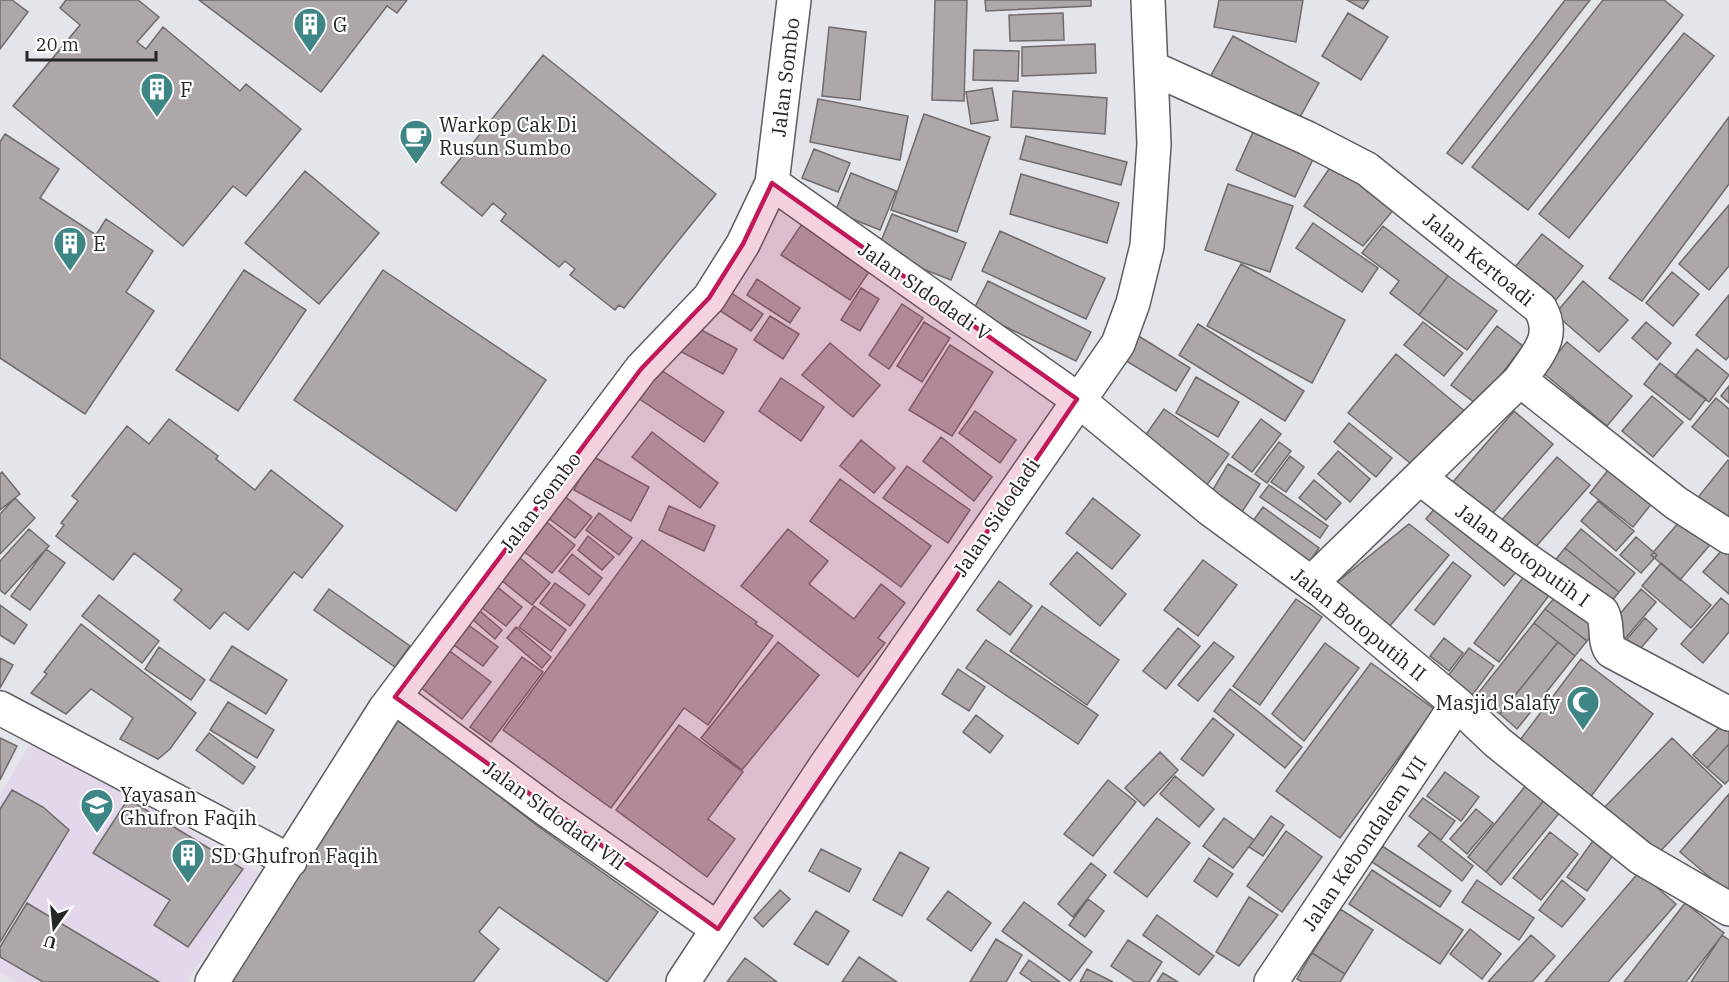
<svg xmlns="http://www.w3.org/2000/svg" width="1729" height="982" viewBox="0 0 1729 982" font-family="'IBM Plex Serif',serif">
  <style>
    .education { fill: #e2d7eb }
    .building { fill: #ada7aa; stroke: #6f6a6c; stroke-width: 1.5 }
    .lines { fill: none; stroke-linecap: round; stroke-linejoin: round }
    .minor-casing { stroke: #5c5d62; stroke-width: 36 }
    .minor { stroke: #fff; stroke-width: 33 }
    .marked { fill: #c2185b; fill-opacity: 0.2; stroke: #c2185b; stroke-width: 4.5; stroke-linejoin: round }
    .labels { text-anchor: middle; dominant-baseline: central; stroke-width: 4.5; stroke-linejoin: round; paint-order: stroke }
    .poi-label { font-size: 20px; fill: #252628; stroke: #fff; text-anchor: start }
    .street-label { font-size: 20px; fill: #252628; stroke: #fff }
  </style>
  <rect width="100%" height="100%" fill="#e4e5eb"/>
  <path class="education" d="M34,737L260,873L187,982H16L0,972V795Z"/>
  <path class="building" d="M0,0H12L28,12L0,49Z
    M66,0H138L159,17L137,42L146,49L163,27L240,91L246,84L301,129L246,196L233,186L183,246L13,106L80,25L60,8Z
    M199,0H407L397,13L387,6L321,92Z
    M935,0H967L964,101L932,100Z
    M985,0H1091V6L986,11Z
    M1219,0H1303L1296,42L1214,27Z
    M1347,0H1369L1363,9Z
    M1565,0H1590L1462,164L1447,153Z
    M1603,0H1664L1683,15L1528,210L1472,167Z
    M1063,13L1064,40L1010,41L1009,15Z
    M1348,13L1388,37L1361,80L1322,56Z
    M829,27L866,32L860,100L822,96Z
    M1684,33L1714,56L1569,238L1539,214Z
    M1233,36L1319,83L1296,124L1210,77Z
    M1095,44L1096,73L1022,76V47Z
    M974,50L1019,51L1018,81L973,80Z
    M543,55L716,194L624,308L619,305L615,310L570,275L575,269L565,261L559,267L501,221L506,214L493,203L482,216L441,183Z
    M992,88L998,120L971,124L966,92Z
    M1013,91L1107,98L1105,134L1011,127Z
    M818,99L908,116L900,160L810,142Z
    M924,114L990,137L957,232L891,210Z
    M1729,117V184L1642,301L1609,278Z
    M1254,130L1314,157L1295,197L1236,170Z
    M5,134L59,169L40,198L96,235L106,219L153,251L126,292L154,311L85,414L0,358V142Z
    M1026,136L1127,162L1121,185L1020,159Z
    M814,149L850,163L838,192L802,178Z
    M1333,163L1396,207L1363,246L1304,206Z
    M305,171L379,233L319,304L245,243Z
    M851,173L896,191L880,230L835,212Z
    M1021,174L1119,203L1107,243L1010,214Z
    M1228,184L1293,206L1270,272L1205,250Z
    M1729,205V266L1709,290L1679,264Z
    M892,214L966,243L951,280L877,251Z
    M804,221L873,266L850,300L781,255Z
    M1313,223L1378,268L1362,292L1296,248Z
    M1383,226L1448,276L1419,315L1390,293L1399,281L1362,253Z
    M1000,231L1105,278L1086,319L982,271Z
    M1542,234L1583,266L1552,305L1511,272Z
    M1241,264L1345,320L1312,383L1207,326Z
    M244,270L306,310L238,411L176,370Z
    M383,270L546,380L456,511L294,400Z
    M1672,272L1699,294L1673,326L1646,303Z
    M1448,276L1497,311L1467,350L1419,315Z
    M757,279L800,308L790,323L747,295Z
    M988,281L1091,332L1076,361L973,311Z
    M1583,281L1628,320L1599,352L1555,314Z
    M861,288L879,299L860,331L841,320Z
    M730,292L763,314L751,331L719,310Z
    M1729,295V356L1726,360L1696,335Z
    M902,304L923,318L889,369L869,355Z
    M770,316L799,334L783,359L754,340Z
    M924,322L950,338L922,382L897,366Z
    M1423,322L1463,353L1444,376L1404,345Z
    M1646,322L1671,343L1657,360L1632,338Z
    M690,324L737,349L723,374L676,349Z
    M1198,324L1304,391L1285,421L1179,355Z
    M1497,326L1523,346L1478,405L1451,385Z
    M1137,335L1190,368L1176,391L1123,359Z
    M1567,342L1632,396L1607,426L1542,372Z
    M830,343L880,385L853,417L802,375Z
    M950,345L993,372L952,436L909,410Z
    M1697,349L1729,375L1709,402L1675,376Z
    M1396,354L1467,413L1420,471L1348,413Z
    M1660,363L1706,399L1690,420L1644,384Z
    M655,366L724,412L704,442L635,396Z
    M1196,377L1239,402L1218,437L1176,413Z
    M781,378L824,407L801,441L759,411Z
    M1729,386V403L1721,396Z
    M1652,396L1683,422L1653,457L1622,431Z
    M1716,398L1729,409V457L1692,427Z
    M1164,409L1229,454L1204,489L1140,443Z
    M975,411L1016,440L1000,463L959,433Z
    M1514,411L1553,444L1484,523L1446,490Z
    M169,419L218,456L216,459L255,490L271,470L343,526L302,578L294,572L248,630L224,612L210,629L174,600L182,590L134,553L113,580L56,536L64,525L61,523L78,501L72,496L127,426L149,444Z
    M1261,419L1281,434L1252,472L1232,457Z
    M1349,423L1392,458L1376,477L1334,442Z
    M652,432L718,483L700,508L632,457Z
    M941,437L992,477L974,501L923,461Z
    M861,440L895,468L874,493L840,466Z
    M1279,442L1291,451L1267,483L1255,474Z
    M1338,451L1370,479L1350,502L1318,474Z
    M592,456L649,487L631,521L574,490Z
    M1290,456L1304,467L1286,492L1271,482Z
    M1557,457L1590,485L1526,558L1493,530Z
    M1728,460L1729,461V533L1691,506Z
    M1228,464L1260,484L1242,512L1211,493Z
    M1613,464L1656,498L1633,527L1590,493Z
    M907,466L970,510L948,543L883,498Z
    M2,472L20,494L0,510V474Z
    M840,479L931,546L901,587L810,521Z
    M1314,480L1341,503L1326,520L1299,498Z
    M1269,485L1328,526L1320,538L1260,497Z
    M555,489L592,517L575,538L539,511Z
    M1444,497L1523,564L1504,586L1426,519Z
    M15,498L35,518L0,554V514Z
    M1093,498L1140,535L1112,569L1066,533Z
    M1598,501L1634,531L1616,551L1581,521Z
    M669,506L715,526L704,551L659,530Z
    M1263,507L1319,548L1305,568L1248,528Z
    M599,513L632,538L619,555L586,530Z
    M538,515L575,545L552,573L514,544Z
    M1685,515L1714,540L1680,580L1651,555Z
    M1409,524L1449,555L1384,633L1331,587Z
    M29,529L49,546L5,594L0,590V561Z
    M788,529L828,561L809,584L854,619L881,584L905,603L878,638L885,643L858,677L741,586Z
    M1581,529L1635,573L1619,592L1565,548Z
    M588,536L614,557L602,570L578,550Z
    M1636,537L1657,555L1641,573L1620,555Z
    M642,540L757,622L755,624L773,636L708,725L684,708L611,808L503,730Z
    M1729,542V594L1703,572Z
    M1565,548L1619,592L1607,607L1553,563Z
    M46,549L65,563L30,610L11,596Z
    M1077,552L1126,594L1100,626L1050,584Z
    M514,553L550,583L532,605L496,576Z
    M572,554L602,578L589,595L559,571Z
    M1203,560L1237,585L1198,636L1164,610Z
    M1453,562L1471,576L1434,625L1415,610Z
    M1661,563L1711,605L1691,628L1642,586Z
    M1531,567L1556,586L1499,662L1474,643Z
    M490,581L522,607L506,626L473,601Z
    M999,581L1032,606L1010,635L977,610Z
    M555,583L585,605L570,626L540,603Z
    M329,589L410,646L395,667L314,610Z
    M1562,589L1603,622L1587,641L1545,609Z
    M1641,589L1656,602L1623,641L1608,628Z
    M99,595L159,641L142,663L82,616Z
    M1721,598L1729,605V632L1703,663L1681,644Z
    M1296,599L1322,617L1260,705L1233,686Z
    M472,604L502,630L495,639L464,612Z
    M0,605L27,625L14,644L0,635Z
    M534,606L566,630L551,651L519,627Z
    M1042,606L1119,660L1087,705L1010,651Z
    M1545,609L1587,641L1575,656L1534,623Z
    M459,618L498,647L483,666L444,638Z
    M1645,618L1657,629L1635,655L1622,645Z
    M1534,623L1558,642L1500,714L1476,696Z
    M81,624L196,713L170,749L158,759L120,739L133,718L91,689L66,714L31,693L47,674L44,672Z
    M516,627L551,657L542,668L507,638Z
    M1178,628L1200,646L1166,689L1143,671Z
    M1444,638L1463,653L1449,671L1430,656Z
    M986,640L1098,715L1078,744L966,668Z
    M778,642L819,675L742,770L701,738Z
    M1214,642L1234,657L1198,701L1178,685Z
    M1558,642L1575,656L1517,729L1500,714Z
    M439,643L491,682L462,719L411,680Z
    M1325,643L1359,668L1304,741L1272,714Z
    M232,646L287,680L266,714L210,680Z
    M159,647L205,680L191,700L145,669Z
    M1469,648L1494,666L1467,702L1442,684Z
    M522,657L543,672L491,742L470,727Z
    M0,658L13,665L0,688Z
    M1581,659L1653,714L1586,803L1514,748Z
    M1371,663L1434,709L1340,838L1276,791Z
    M958,669L985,687L969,711L942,694Z
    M1230,689L1302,747L1285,768L1214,711Z
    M228,702L274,730L257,758L210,730Z
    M976,715L1003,736L990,753L963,732Z
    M1729,717V744L1707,768L1693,755Z
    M399,718L539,827L658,912L607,982L499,907L479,932L499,949L473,982H234L230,978Z
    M1213,718L1234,735L1203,776L1181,759Z
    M679,725L743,772L708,819L735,839L707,877L616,810Z
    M209,733L255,767L243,784L196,750Z
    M0,738L17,746L0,780Z
    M1672,738L1722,786L1653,859L1602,810Z
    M1729,744V780L1725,784L1707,768Z
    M1160,752L1178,770L1144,806L1125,788Z
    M1445,772L1479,797L1461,821L1427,796Z
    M1175,776L1214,809L1199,827L1160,794Z
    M1108,780L1136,802L1093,856L1064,834Z
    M1527,784L1545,799L1486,872L1468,857Z
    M12,790L43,807L69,830L0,942V809Z
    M1729,794V890L1727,892L1680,852Z
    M1423,798L1455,821L1441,840L1409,816Z
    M128,799L243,869L188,947L154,925L170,900L93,853Z
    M1545,799L1561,811L1501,885L1486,872Z
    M1476,809L1493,823L1467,854L1450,839Z
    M1271,816L1284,825L1263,856L1249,847Z
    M1157,818L1190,843L1147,897L1114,872Z
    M1224,818L1254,840L1233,868L1203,846Z
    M1286,831L1322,857L1282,912L1247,886Z
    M1430,832L1473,866L1462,881L1418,846Z
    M1550,832L1578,854L1541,900L1513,878Z
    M1597,835L1617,850L1587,891L1567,877Z
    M1382,846L1451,891L1440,907L1372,862Z
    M821,849L861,869L849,892L809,871Z
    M900,852L929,868L902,916L873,900Z
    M1209,858L1233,874L1217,897L1194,881Z
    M1091,863L1106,875L1073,917L1058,904Z
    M1372,870L1463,930L1440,964L1349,904Z
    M1639,872L1676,904L1608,982H1545Z
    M1477,880L1534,918L1519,940L1462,902Z
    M1562,880L1585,899L1562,927L1539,910Z
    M780,890L790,899L763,927L754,918Z
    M948,891L991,923L971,951L927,919Z
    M1249,897L1278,915L1239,966L1216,952Z
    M1088,899L1104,911L1085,937L1069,925Z
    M1024,902L1092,952L1070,981L1002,931Z
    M27,903L159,982H43L0,957V947Z
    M1685,903L1724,933L1686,982H1624Z
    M1340,909L1373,930L1345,974L1312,953Z
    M816,911L849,931L828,965L794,944Z
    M1157,915L1214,956L1199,975L1143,935Z
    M1470,929L1501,954L1482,979L1450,954Z
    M1531,935L1555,956L1532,982H1488Z
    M1722,935L1729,940V982H1691Z
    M996,939L1022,955L1006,982H970Z
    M1128,940L1162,962L1149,982H1135L1111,966Z
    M1312,953L1345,974L1340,982H1302L1297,979Z
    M859,957L897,982H842Z
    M745,958L777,982H727Z
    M1029,960L1060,982H1033L1020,973Z
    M1087,969L1113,982H1080Z
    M1163,973L1178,982H1157Z"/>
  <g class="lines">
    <defs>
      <path id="minor" d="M1152,68L1307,138L1367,169L1540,308C1557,338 1536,355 1520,380L1311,583
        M772,183L1077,399L1210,509L1323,592L1457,704L1497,742L1641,858L1729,909
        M1520,380L1676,503L1729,537
        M1420,478L1524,558L1602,612C1609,624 1603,640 1611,651L1729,714
        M395,697L547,810L718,929
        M0,708L290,861
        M212,982L385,709L641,369L709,298L743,244L772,183L794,0
        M683,982L824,768L1118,344L1133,303L1147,246L1154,144L1148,0
        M1271,982L1457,704"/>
    </defs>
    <use href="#minor" class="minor-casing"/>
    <use href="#minor" class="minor"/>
  </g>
  <path class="marked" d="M772,183L1077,399L718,929L395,697L641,369L709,298L743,244Z"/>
  <defs>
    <symbol id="building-pin" viewBox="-11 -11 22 30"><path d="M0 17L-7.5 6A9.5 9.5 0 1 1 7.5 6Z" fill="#3e8685" stroke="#fff"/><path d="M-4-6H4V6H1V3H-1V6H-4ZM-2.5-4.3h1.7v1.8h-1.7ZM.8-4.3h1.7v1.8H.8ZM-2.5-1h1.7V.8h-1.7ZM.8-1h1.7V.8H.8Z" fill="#fff"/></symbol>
    <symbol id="cafe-pin" viewBox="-11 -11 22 30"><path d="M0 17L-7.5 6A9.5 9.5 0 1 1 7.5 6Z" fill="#3e8685" stroke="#fff"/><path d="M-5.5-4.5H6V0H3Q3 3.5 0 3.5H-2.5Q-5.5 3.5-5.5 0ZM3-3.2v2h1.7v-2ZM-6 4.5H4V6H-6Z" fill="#fff"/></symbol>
    <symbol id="mosque-pin" viewBox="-11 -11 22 30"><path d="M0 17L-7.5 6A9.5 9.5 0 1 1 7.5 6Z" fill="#3e8685" stroke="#fff"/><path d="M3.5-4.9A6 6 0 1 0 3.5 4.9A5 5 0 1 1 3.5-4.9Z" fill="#fff"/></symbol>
    <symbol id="school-pin" viewBox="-11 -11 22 30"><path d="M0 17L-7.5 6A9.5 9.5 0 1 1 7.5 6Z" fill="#3e8685" stroke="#fff"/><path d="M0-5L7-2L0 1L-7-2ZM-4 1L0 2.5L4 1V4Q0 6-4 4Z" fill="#fff"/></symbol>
  </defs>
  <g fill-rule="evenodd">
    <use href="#building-pin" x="291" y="5" width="38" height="52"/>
    <use href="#building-pin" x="138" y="70" width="38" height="52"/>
    <use href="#cafe-pin" x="397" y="117" width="38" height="52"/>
    <use href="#building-pin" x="51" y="224" width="38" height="52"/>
    <use href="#mosque-pin" x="1564" y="683" width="38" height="52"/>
    <use href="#school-pin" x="78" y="786" width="38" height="52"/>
    <use href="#building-pin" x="169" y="836" width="38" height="52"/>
  </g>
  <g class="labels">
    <g class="poi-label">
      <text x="333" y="24">G</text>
      <text x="180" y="89">F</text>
      <text x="439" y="124">Warkop Cak Di<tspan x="439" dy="23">Rusun Sumbo</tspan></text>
      <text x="93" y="243">E</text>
      <text x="1560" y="702" text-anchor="end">Masjid Salafy</text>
      <text x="120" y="794">Yayasan<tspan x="120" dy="23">Ghufron Faqih</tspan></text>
      <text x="211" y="855">SD Ghufron Faqih</text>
    </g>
    <g class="street-label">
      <text transform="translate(785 77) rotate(-83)">Jalan Sombo</text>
      <text transform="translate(1479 259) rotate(39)">Jalan Kertoadi</text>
      <text transform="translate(925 291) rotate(35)">Jalan SIdodadi V</text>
      <text transform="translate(540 502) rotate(-53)">Jalan Sombo</text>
      <text transform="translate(996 517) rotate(-56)">Jalan Sidodadi</text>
      <text transform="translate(1523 555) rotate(36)">Jalan Botoputih I</text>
      <text transform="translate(1359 624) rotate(39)">Jalan Botoputih II</text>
      <text transform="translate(555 815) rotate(36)">Jalan SIdodadi VII</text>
      <text transform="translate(1364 843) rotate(-56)">Jalan Kebondalem VII</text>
    </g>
  </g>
  <g transform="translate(54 928) rotate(195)" stroke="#ffffff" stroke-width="4.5" paint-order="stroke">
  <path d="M0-4.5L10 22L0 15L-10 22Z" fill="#252628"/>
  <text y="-9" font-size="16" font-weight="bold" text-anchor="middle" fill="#252628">U</text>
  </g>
  <path d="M27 51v9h129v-9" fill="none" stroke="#252628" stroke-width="3"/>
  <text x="36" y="51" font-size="18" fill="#252628" stroke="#ffffff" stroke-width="4.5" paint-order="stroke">20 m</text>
</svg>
